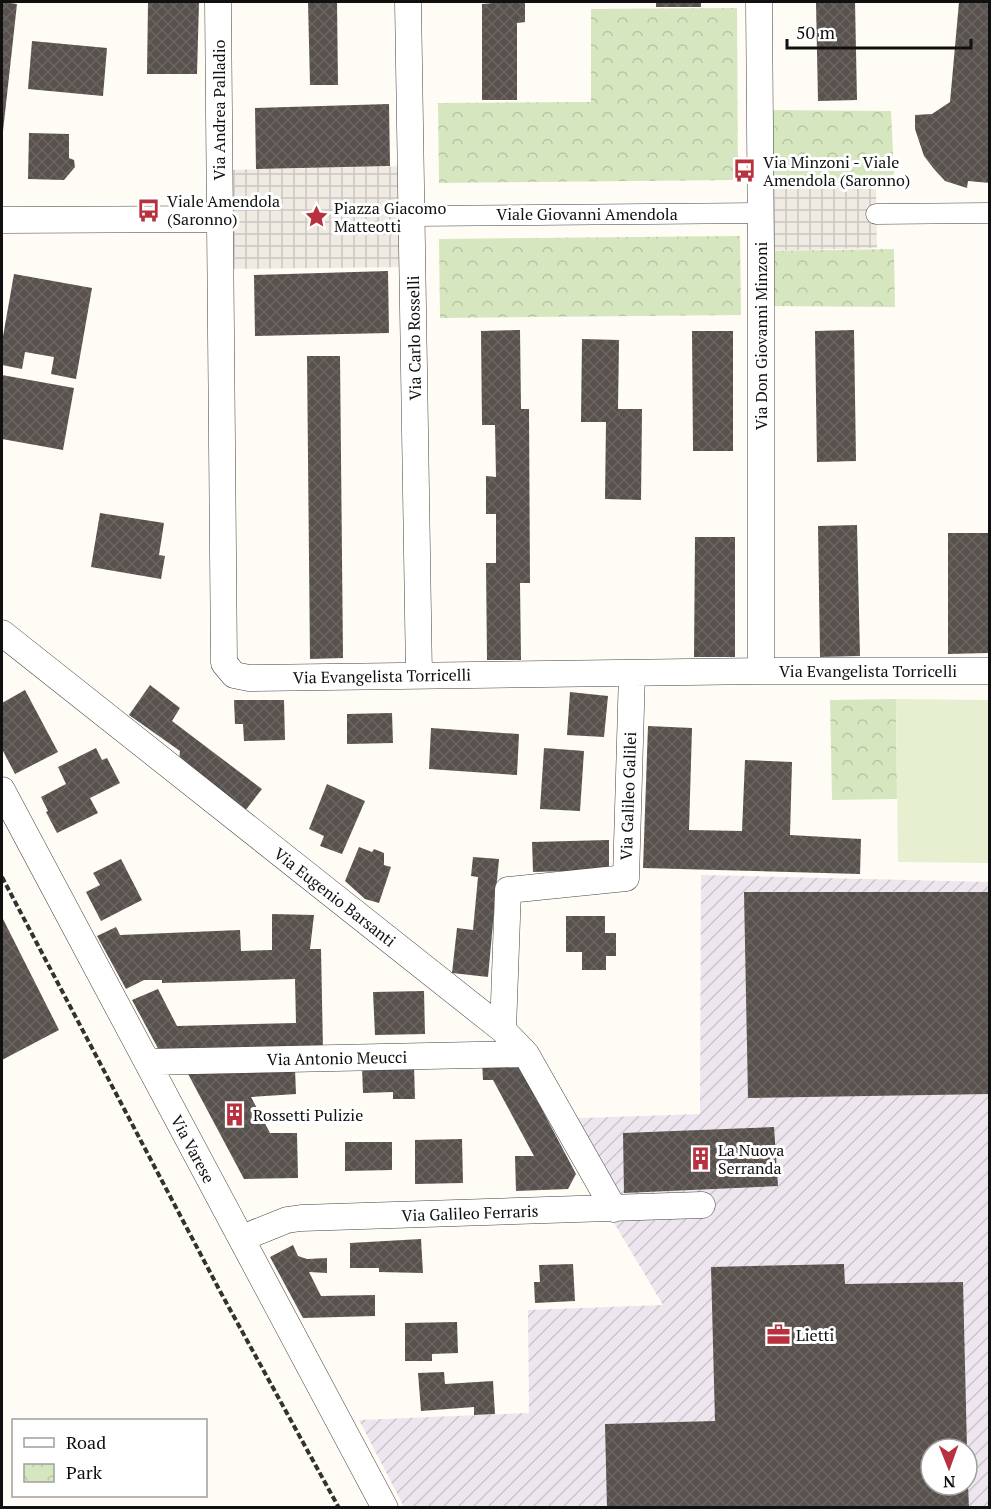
<svg xmlns="http://www.w3.org/2000/svg" width="991" height="1509" viewBox="0 0 991 1509" font-family="'PT Serif',serif">
  <style>
    .industrial { fill: url(#industrial-furrows); fill-rule: evenodd }
    .park { fill: url(#park-crowns) }
    .pitch { fill: #e6efd0 }
    .plaza { fill: url(#plaza-grid) }
    .building { fill: url(#building-cross-hatch) }
    .lines { fill: none; stroke-linecap: round; stroke-linejoin: round }
    .pedestrian-casing { stroke: #434343; stroke-width: 21 }
    .minor-casing { stroke: #434343; stroke-width: 27 }
    .path { stroke: #323232; stroke-width: 4; stroke-dasharray: 6 3; stroke-linecap: butt }
    .pedestrian { stroke: #fff; stroke-width: 20 }
    .minor { stroke: #fff; stroke-width: 26 }
    .labels { text-anchor: middle; dominant-baseline: central; stroke-width: 6; stroke-linejoin: round; paint-order: stroke }
    .street-label { font-size: 16px; fill: #101010; stroke: #fff }
    .poi-label { font-size: 16px; fill: #101010; stroke: #fff; text-anchor: start }
  </style>
  <defs>
    <pattern id="industrial-furrows" width="10" height="10" patternUnits="userSpaceOnUse" patternTransform="scale(1.5)"><rect width="10" height="10" fill="#ede6ee"/><path d="M-1 1l2-2M0 10L10 0M9 11l2-2" fill="none" stroke="#cac4cb"/></pattern>
    <pattern id="park-crowns" width="20" height="18" patternUnits="userSpaceOnUse" patternTransform="scale(1.5)"><rect width="20" height="18" fill="#d6e7bf"/><path d="M2 6a3 3 0 1 1 6 0M12 15a3 3 0 1 1 6 0" fill="none" stroke="#b7c5a3"/></pattern>
    <pattern id="plaza-grid" width="8" height="8" patternUnits="userSpaceOnUse" patternTransform="scale(1.5)"><rect width="8" height="8" fill="#efebe2"/><path d="M0 4h8M4 0v8" fill="none" stroke="#ccc8c1"/></pattern>
    <pattern id="building-cross-hatch" width="8" height="8" patternUnits="userSpaceOnUse" patternTransform="scale(1.5)"><rect width="8" height="8" fill="#58514d"/><path d="M0 0l8 8M0 8l8-8" fill="none" stroke="#6b6562"/></pattern>
  </defs>
  <rect width="100%" height="100%" fill="#fefcf4"/>
  <path class="industrial" d="M701,875L989,882V1507H404L359,1420L529,1413L528,1310L663,1305L552,1119L700,1114ZM931,1449H967V1485H931Z"/>
  <path class="park" d="M737,8L738,180L439,183L438,103L591,102V9Z
    M760,110L891,111L894,174L876,181L761,183Z
    M740,236L741,315L440,318L439,239Z
    M894,249L895,307L762,306L761,251Z
    M896,699L897,799L832,800L830,700Z"/>
  <path class="pitch" d="M896,699L989,700V863L898,862Z"/>
  <path class="plaza" d="M411,166L413,267L220,269L219,170Z
    M876,181L877,248L761,251V183Z"/>
  <path class="building" d="M2,2L17,4L3,131H2Z
    M148,2H199L197,74H147Z
    M308,2H337L338,85H310Z
    M493,2H525V22L517,23V100H482V4L493,3Z
    M656,2H701V7H656Z
    M816,2H855L857,100L818,101Z
    M959,2H990V183L968,181L967,188L945,181L934,169L924,156L915,129V115L932,114L950,102Z
    M32,41L107,48L103,96L28,89Z
    M389,104L390,166L256,169L255,108Z
    M29,133L69,134V158L74,160L75,167L64,180L28,179Z
    M388,271L389,333L255,336L254,275Z
    M14,274L92,288L76,379L51,374L54,357L25,352L22,369L2,365V342Z
    M520,330L521,409H529L530,583H520L521,660H487L486,563H496V514H486V476L496,477L495,425H482L481,331Z
    M854,330L856,461L817,462L815,331Z
    M692,331H733V451H693Z
    M582,339L619,340L618,409H642L641,500L605,499L606,422H581Z
    M307,356H340L343,658L310,659Z
    M2,375L74,388L63,450L2,439Z
    M100,513L164,523L159,555L165,556L161,579L91,567Z
    M857,525L860,656L820,657L818,526Z
    M948,533H988V653L948,654Z
    M695,537H735V657H694Z
    M150,685L180,708L172,721L262,789L245,811L179,760L180,751L129,715Z
    M25,690L58,752L15,774L2,749V703Z
    M570,692L608,696L604,737L567,735Z
    M234,700H284L285,740L244,741L243,724H235Z
    M392,713L393,743L347,744V714Z
    M648,726L692,728L689,830L742,831L745,760L792,762L790,835L861,839L860,874L643,868Z
    M431,728L519,734L517,775L429,769Z
    M96,748L102,760L107,758L120,783L90,798L98,813L57,833L46,812L48,811L41,797L66,784L58,767Z
    M544,748L584,751L580,811L540,809Z
    M327,784L365,801L342,854L320,846L324,836L309,829Z
    M609,840V870L533,872L532,842Z
    M359,847L372,852L374,849L384,853V865L391,867L379,903L365,899L345,881Z
    M473,857L499,859L488,977L452,973L457,928L473,930L478,877L471,876Z
    M121,859L142,900L101,921L86,892L100,885L93,873Z
    M744,892H990V1094L748,1098Z
    M272,914L314,915L310,949H321L323,1050L161,1054L132,1000L158,989L177,1026L296,1023L295,979L162,983V980H144L126,989L97,936L116,927L120,935L240,930L241,951L272,950Z
    M566,916H605V933H616V956H606V970H582V952H566Z
    M2,917L59,1030L2,1060Z
    M424,991L425,1034L375,1035L373,992Z
    M516,1060L576,1174L568,1189L516,1191L515,1156H534L493,1080H483L482,1061Z
    M414,1066L415,1099H393V1092L363,1093L362,1067Z
    M295,1069L296,1094L251,1097L270,1133H297L298,1178L244,1179L187,1072Z
    M774,1127L778,1186L624,1193L623,1133Z
    M462,1139L463,1183L415,1184V1140Z
    M345,1142H392V1170L345,1171Z
    M421,1239L423,1273L379,1272V1268H350V1243Z
    M293,1245L298,1256L307,1259L327,1258V1273L309,1272L321,1296L375,1295V1316L303,1318L270,1257Z
    M573,1264L575,1301L535,1303L534,1282H540L539,1265Z
    M844,1264L845,1284L963,1282L967,1449H931V1485H968L969,1508H607L605,1424L715,1421L711,1267Z
    M457,1322L458,1353L432,1354V1361H405V1323Z
    M444,1372L445,1384L493,1381L495,1414L474,1415V1407L421,1411L418,1373Z"/>
  <g class="lines">
    <defs>
      <path id="pedestrian" d="M876,214L990,213
        M412,216L761,213"/>
      <path id="minor" d="M218,2L224,663L234,675L249,678L761,671H990
        M408,2L419,675
        M759,2L761,251V671
        M2,220L219,219
        M2,633L503,1030L526,1054L614,1209
        M2,790L385,1508
        M503,1030L508,890L626,878L632,673
        M147,1062L526,1054
        M242,1238L287,1220L301,1218L702,1205"/>
    </defs>
    <use href="#pedestrian" class="pedestrian-casing"/>
    <use href="#minor" class="minor-casing"/>
    <path class="path" d="M2,877L221,1293L339,1508"/>
    <use href="#pedestrian" class="pedestrian"/>
    <use href="#minor" class="minor"/>
  </g>
  <defs>
    <symbol id="bus-bare" viewBox="-9 -9 18 18"><path d="M-5-6H5V4H4V6H2V4H-2V6H-4V4H-5ZM-3.5-4V0h7V-4ZM-3.5 1.2v1.5H-2V1.2ZM2 1.2v1.5H3.5V1.2Z" fill="#b8313e" stroke="#fff" stroke-width="2.5" paint-order="stroke"/></symbol>
    <symbol id="sight-bare" viewBox="-9 -9 18 18"><path d="M0-6L1.8-2.2L6-1.7L2.9 1.2L3.7 5.4L0 3.3L-3.7 5.4L-2.9 1.2L-6-1.7L-1.8-2.2Z" fill="#b8313e" stroke="#fff" stroke-width="2.5" paint-order="stroke"/></symbol>
    <symbol id="building-bare" viewBox="-9 -9 18 18"><path d="M-4-6H4V6H1V3H-1V6H-4ZM-2.5-4.3h1.7v1.8h-1.7ZM.8-4.3h1.7v1.8H.8ZM-2.5-1h1.7V.8h-1.7ZM.8-1h1.7V.8H.8Z" fill="#b8313e" stroke="#fff" stroke-width="2.5" paint-order="stroke"/></symbol>
    <symbol id="office-bare" viewBox="-9 -9 18 18"><path d="M-6-3h4V-5.5h4V-3h4V5H-6ZM-1-4.5V-3h2v-1.5ZM-6 0V1H6V0Z" fill="#b8313e" stroke="#fff" stroke-width="2.5" paint-order="stroke"/></symbol>
  </defs>
  <g fill-rule="evenodd">
    <use href="#bus-bare" x="728" y="154" width="33" height="33"/>
    <use href="#bus-bare" x="132" y="194" width="33" height="33"/>
    <use href="#sight-bare" x="300" y="200" width="33" height="33"/>
    <use href="#building-bare" x="218" y="1098" width="33" height="33"/>
    <use href="#building-bare" x="684" y="1142" width="33" height="33"/>
    <use href="#office-bare" x="762" y="1318" width="33" height="33"/>
  </g>
  <g class="labels">
    <g class="street-label">
      <text transform="translate(219 110) rotate(-90)">Via Andrea Palladio</text>
      <text x="587" y="214">Viale Giovanni Amendola</text>
      <text transform="translate(761 336) rotate(-90)">Via Don Giovanni Minzoni</text>
      <text transform="translate(414 338) rotate(-91)">Via Carlo Rosselli</text>
      <text x="868" y="671">Via Evangelista Torricelli</text>
      <text transform="translate(382 676) rotate(-1)">Via Evangelista Torricelli</text>
      <text transform="translate(628 796) rotate(-88)">Via Galileo Galilei</text>
      <text transform="translate(335 897) rotate(38)">Via Eugenio Barsanti</text>
      <text transform="translate(337 1058) rotate(-1)">Via Antonio Meucci</text>
      <text transform="translate(193 1149) rotate(62)">Via Varese</text>
      <text transform="translate(470 1213) rotate(-2)">Via Galileo Ferraris</text>
    </g>
    <g class="poi-label">
      <text x="763" y="162">Via Minzoni - Viale<tspan x="763" dy="18">Amendola (Saronno)</tspan></text>
      <text x="167" y="201">Viale Amendola<tspan x="167" dy="18">(Saronno)</tspan></text>
      <text x="334" y="208">Piazza Giacomo<tspan x="334" dy="18">Matteotti</tspan></text>
      <text x="253" y="1115">Rossetti Pulizie</text>
      <text x="718" y="1150">La Nuova<tspan x="718" dy="18">Serranda</tspan></text>
      <text x="796" y="1335">Lietti</text>
    </g>
  </g>
  <rect width="991" height="1509" fill="none" stroke="#101010" stroke-width="6"/>
  <rect x="12" y="1419" width="195" height="78" fill="#ffffff" stroke="#9f9f9f" stroke-width="1.5"/>
  <rect x="24" y="1438" width="30" height="9" fill="#ffffff" stroke="#9f9f9f" stroke-width="1.5"/>
  <text x="66" y="1449" font-size="18" fill="#101010">Road</text>
  <rect x="24" y="1464" width="30" height="18" fill="url(#park-crowns)" stroke="#9f9f9f" stroke-width="1.5"/>
  <text x="66" y="1479" font-size="18" fill="#101010">Park</text>
  <g transform="translate(949 1467) rotate(179)"><circle r="28" fill="#ffffff" stroke="#9f9f9f" stroke-width="1.5"/>
  <path d="M0-4.5L10 22L0 15L-10 22Z" fill="#b8313e"/>
  <text y="-9" font-size="16" font-weight="bold" text-anchor="middle" fill="#101010">N</text>
  </g>
  <path d="M787 39v9h184v-9" fill="none" stroke="#101010" stroke-width="3"/>
  <text x="796" y="39" font-size="18" fill="#101010" stroke="#ffffff" stroke-width="4.5" paint-order="stroke">50 m</text>
</svg>
